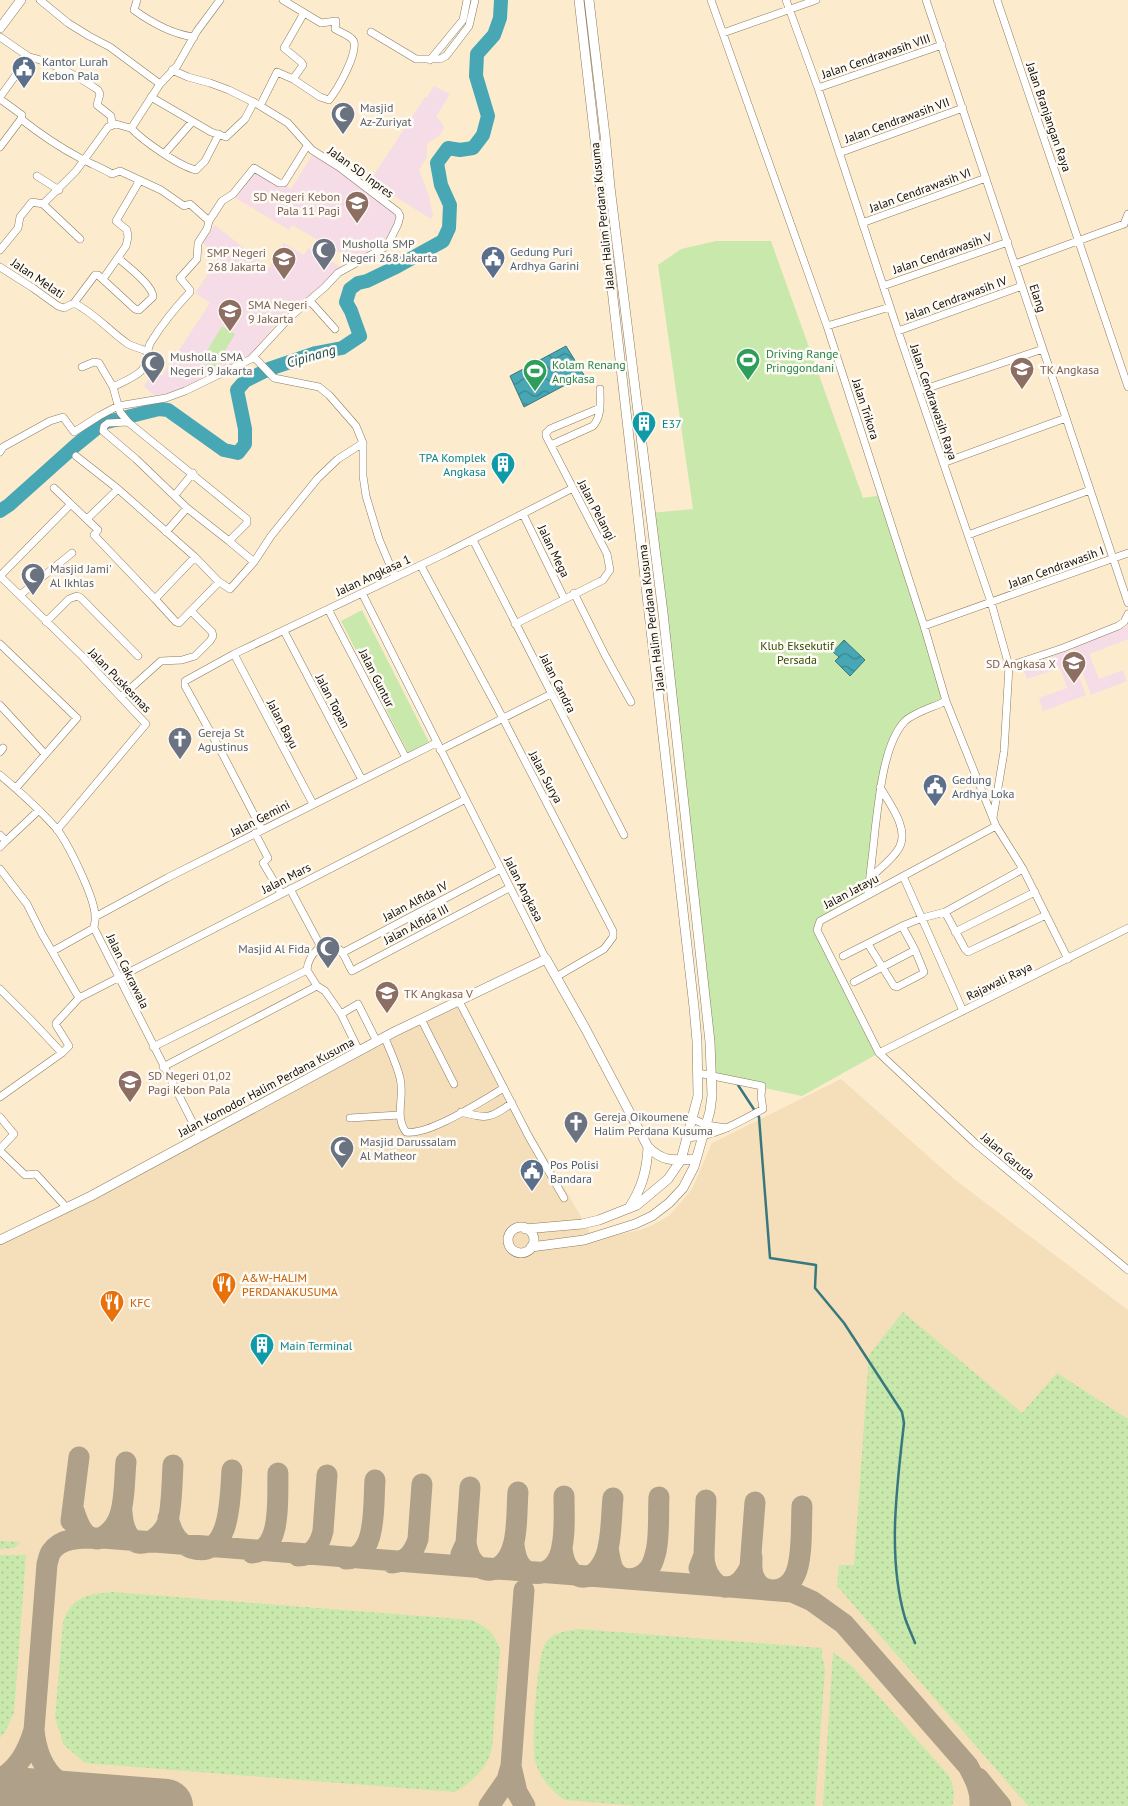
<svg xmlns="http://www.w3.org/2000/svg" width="1128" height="1806" viewBox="0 0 1128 1806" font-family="'PT Sans',sans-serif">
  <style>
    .built { fill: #f5dfba }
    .education { fill: #f5dce6 }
    .grass { fill: url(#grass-dots) }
    .park { fill: #c9e8ac }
    .water { fill: url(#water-waves); stroke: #37787f }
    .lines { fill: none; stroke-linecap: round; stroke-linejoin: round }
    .stream { stroke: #37787f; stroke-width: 2.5 }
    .river { stroke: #47a7b4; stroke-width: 14 }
    .taxiway { stroke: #aea089; stroke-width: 21 }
    .runway { stroke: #aea089; stroke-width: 54 }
    .minor-casing { stroke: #8b7b60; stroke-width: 8 }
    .tertiary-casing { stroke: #8b7b60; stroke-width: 10 }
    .minor { stroke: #fff; stroke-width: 7 }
    .tertiary { stroke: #fff; stroke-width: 9 }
    .labels { text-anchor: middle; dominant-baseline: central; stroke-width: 5; stroke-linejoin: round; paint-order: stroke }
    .street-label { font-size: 12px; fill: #120c04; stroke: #fefaf4 }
    .service-label { font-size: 12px; fill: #4e5e75; stroke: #fefaf4; text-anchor: start }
    .worship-label { font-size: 12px; fill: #5b616d; stroke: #fefaf4; text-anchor: start }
    .education-label { font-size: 12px; fill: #785e54; stroke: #fefaf4; text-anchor: start }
    .leisure-label { font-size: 12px; fill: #27864d; stroke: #fefaf4; text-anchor: start }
    .culture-label { font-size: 12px; fill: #0d838f; stroke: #fefaf4; text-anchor: start }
    .park-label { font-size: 12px; fill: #324d09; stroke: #fefaf4 }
    .food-label { font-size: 12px; fill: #c56008; stroke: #fefaf4; text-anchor: start }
    .water-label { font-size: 14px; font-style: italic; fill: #214c52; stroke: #fefaf4 }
  </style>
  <defs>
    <pattern id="grass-dots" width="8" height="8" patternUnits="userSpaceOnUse" patternTransform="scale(1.25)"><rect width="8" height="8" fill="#c9e8ac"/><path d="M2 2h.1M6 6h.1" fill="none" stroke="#acc692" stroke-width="1.8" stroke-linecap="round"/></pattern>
    <pattern id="water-waves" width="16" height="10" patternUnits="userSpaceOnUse" patternTransform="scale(1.25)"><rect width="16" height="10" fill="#47a7b4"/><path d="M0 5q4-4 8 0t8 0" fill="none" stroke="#3a8690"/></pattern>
  </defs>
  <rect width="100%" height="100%" fill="#fdebcd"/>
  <path class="built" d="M463,1001L506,1088L587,1227L593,1240L640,1230L653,1225L670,1215L692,1189L712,1143L841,1079L954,1179L1128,1310V1806H0V1244L2,1242L216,1134Z"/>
  <path class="education" d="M434,86L450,94L436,117L441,122L444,128L440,135L427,144V157L419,170L429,196L433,215L431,219L370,181L425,97H427Z
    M313,154L365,184L405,214L387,243L354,261L292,225L289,230L232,196L255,169L291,189Z
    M215,225L269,268L284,243L304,255L308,248L341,267L314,293L286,312L250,355L202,381L172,393L153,395L144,386L154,371L162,376L210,303L195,293L219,258L203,243Z
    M1128,626V639L1089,654L1099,679L1123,670L1127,681L1091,695L1073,647Z
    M1069,650L1086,695L1043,711L1039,698L1067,688L1060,668L1027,679L1022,667Z"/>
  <path class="grass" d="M903,1312L1022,1413L1057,1373L1128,1419V1806H1028L837,1586L839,1565H854L869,1355Z
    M0,1541L21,1542L14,1548L0,1549Z
    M0,1555H26L14,1713L5,1732L0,1738Z
    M113,1592L472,1620C489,1629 494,1632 500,1650L492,1748C487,1769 473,1781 455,1792L85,1763L64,1745L55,1718L63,1622C72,1596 88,1594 113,1592Z
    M579,1629L822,1648V1656L825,1669L815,1806H638L565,1800C551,1791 540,1778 535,1761C531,1746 537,1656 545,1644C552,1632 567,1631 579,1629Z
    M833,1652L852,1666L949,1776C954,1786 955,1796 952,1806H823Z"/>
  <path class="park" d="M716,241H771L863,498L882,495L946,701L905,721L885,765L868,895L817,926L879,1053L802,1096L713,1077L650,513L693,509L658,265L681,249Z
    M222,326L235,334L214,369L201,361Z
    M362,610L430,744L409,754L341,621Z"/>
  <path class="water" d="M566,346L584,375L524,407L510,376Z
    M844,640L865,660L850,676L835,661L839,657L833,652Z"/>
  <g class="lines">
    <path class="stream" d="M738,1085L759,1117L770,1258L816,1265L815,1288L844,1323L902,1412L904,1423C897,1486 887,1556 905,1618C908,1627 912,1635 915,1643"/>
    <path class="river" d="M0,511L9,505L76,445L103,423L159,409L168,410L224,450L238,453L245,444V429L237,390L245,381L269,369L316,353L342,348L360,336L351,311L346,302L350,289L358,283L367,281L394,268L443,241L449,228L450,205L441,185L437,163L448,148L460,150L473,148L483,135L488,116L476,76L477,54L494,35L500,18L501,0"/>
    <path class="taxiway" d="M73,1508C77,1520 82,1539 98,1539C128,1528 123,1489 126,1462
      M122,1512C123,1530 132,1553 154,1539C160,1535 164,1530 167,1524C172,1511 172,1480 173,1465
      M168,1518C172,1533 177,1543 191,1548C232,1561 230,1494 232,1470
      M71,1521L79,1457
      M466,1543C468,1554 471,1563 481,1568C486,1571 492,1571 497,1568C520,1557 516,1515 518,1492
      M514,1545C515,1553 516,1561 522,1567C534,1580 553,1572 559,1557C566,1541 564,1513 564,1496
      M562,1545C562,1576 589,1591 604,1560C612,1545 611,1515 613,1498
      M608,1547C609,1554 610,1562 613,1569C621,1584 640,1580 649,1569C652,1565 654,1559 655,1555C660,1541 658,1512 659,1497
      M252,1553C283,1551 277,1496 278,1473
      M461,1554L466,1543L470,1487
      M704,1555C704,1573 718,1597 738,1583C744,1579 747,1573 750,1567L755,1502
      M298,1556C313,1556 320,1544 323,1531L327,1475
      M752,1557C752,1564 751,1571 754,1577C762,1596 787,1593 795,1575C803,1559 801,1524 802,1506
      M346,1559C378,1558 373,1503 375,1480
      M392,1563C407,1562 414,1552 418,1539L422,1484
      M699,1568L704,1555L706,1500
      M34,1730L47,1564C48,1561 49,1555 51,1552C61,1536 86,1538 103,1538L792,1592L812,1601L844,1624L968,1766C975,1779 981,1790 980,1806
      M511,1766L524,1590
      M978,1778L1001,1806
      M0,1779C19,1768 28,1750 34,1730C38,1771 58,1788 96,1801
      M489,1806L507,1780L511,1766L517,1792L525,1806"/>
    <path class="runway" d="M0,1793L166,1806"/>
    <defs>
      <path id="minor" d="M40,0L68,23L89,36L110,47L160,84
        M137,0L134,10C152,23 171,34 194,37
        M283,0L321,23L336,21L335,29C340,32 352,36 354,42C357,56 337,90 329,100L320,97L293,79
        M711,0L827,326L924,626L946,701L996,826L1023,869L1068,959
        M786,0L818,88L898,331L991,602L1009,666L1004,752L993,818
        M926,0L1128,603
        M997,0L1128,387
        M371,32L416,59H440L446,56L469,26L475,0
        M723,33L816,0
        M0,37L29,57L0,97
        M29,57C50,61 81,78 98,90L100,94L97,105L111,116L112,124
        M430,60L463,20L467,0
        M818,88L942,45
        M151,97L211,132L226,137L245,119L254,102
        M0,99L22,115L21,119C40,134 59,147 80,158C91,164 102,168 112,174L120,171L161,190L184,206L190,204L209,221
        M260,106L277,72L293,79L303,65L301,62L284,48L304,13
        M131,128C143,141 179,166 196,170L205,161L219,134
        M0,147L21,119
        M165,153L192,122
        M839,153L963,108
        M37,176L59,190
        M862,223L986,178
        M1124,224L1128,214
        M80,239L43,204L76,171L108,127L116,124L130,128L132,127L160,84L177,66L197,31L220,0
        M0,250L18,228L20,217L32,202L43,204
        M1015,264L1124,224
        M0,267L33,288L58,306L64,308L74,303L95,275H98L135,309L139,310L153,297C153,285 127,266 118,258
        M103,279L126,246L128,237L127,230L116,221L140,180
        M883,286L1008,242
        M310,301L335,329
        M74,303C96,314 109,331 128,344C134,347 141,349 147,351
        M827,326L890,307
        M898,331L1022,286
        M254,357L274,378L319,387L329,395L356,426L363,443V476L366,496L379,539L395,577
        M82,367L94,362L99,363L113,387
        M919,391L1043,349
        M128,422L108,423L104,426L103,431L136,459L187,508L229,541
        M551,445L593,426C602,416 600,402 600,389
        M0,452L3,447L50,421L63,417L74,432L99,416L118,406L166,398L185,391L251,359L290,317L325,287L338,273L387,246L398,224L400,216L398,212L339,167L312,150L288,123L257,104L229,90L210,83L188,77L172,70
        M76,456L118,489L195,557L218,581L230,589L254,562L271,536L318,478L338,459L363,443
        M943,463L1066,418
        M54,488L98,530L94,535L155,599L195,557
        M175,495L193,473
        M523,514L564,598
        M87,519L118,489
        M166,532L187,508
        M968,535L1090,490
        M473,540L624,835
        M254,562L229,541L247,523V519L128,422L120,412L113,387C122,382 134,378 141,371C150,363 145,351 151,342C162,324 176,307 190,292V290L180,278L197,259L198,243L207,229L209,221L222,201L233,194L254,168L279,183H284L307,146
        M421,566L497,707L613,931V937L604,949L556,977
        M362,593L546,959
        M574,593L605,655L631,702
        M20,595L72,553
        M155,599L176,622L179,623L219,582
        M328,609L406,758
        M46,622L69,599L77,596L81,598L138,656
        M515,624L603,580L610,570L607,554L546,436V433L550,429L600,408
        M924,626L1128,553
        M284,631L362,780
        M0,644L77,718L16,788
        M234,654L313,804
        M1009,666L1063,648L1118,626L1124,622L1128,614
        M121,697L161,661L182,660L195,656L210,641L213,636L212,632L191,611
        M0,705L45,754
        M440,750L551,694
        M0,752L3,748
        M0,775C19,791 39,809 56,828C68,843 95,898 95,916C96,920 94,924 94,928L200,1137
        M996,826L820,921L817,930L879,1053L976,1144L1128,1270
        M57,830L146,724L83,657L0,576L71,504
        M262,830L223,755L185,686V681L234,654L446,553L573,488
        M255,833L268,858L263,863L281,893
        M0,835L6,841L39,810
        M0,847L6,841
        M0,869L27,904L42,934L79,998
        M903,876L963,1011
        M870,878C879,869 893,859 899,848C910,829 889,803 880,787
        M290,889L321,947
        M868,895C870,873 873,852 875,830C879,800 883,744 905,721C915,712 934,707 946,701
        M945,912L965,949L968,952L1046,915
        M95,917L167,878L436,743
        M955,932L1035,892
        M868,944L894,986L897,987L922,974L924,972L915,950L902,926
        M53,951L94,928
        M342,953L499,870
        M843,956L902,926L922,918L945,912L1023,869
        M854,982L915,950
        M0,989L31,1020L62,1053
        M459,1001L529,1137L564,1198
        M341,1014L358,1004L377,1042
        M421,1019L454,1084
        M385,1038C390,1051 397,1065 400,1078C405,1097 394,1116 406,1132C429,1136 483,1100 504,1088
        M153,1047L307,970
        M359,1051L341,1014L325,991L317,986L307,970C308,955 323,937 340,950C345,955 348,965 352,971L509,888
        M879,1053L1128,928
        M163,1067L317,986
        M0,1097L62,1053L69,1046L56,1025V1023L79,998L464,800
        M461,1112C488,1119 489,1119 512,1103
        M0,1117L14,1134L0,1149
        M350,1118L399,1115
        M693,1119L706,1125L727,1128
        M687,1138C717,1136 737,1123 763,1109L761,1096L762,1086L698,1073
        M0,1151L25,1175L36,1174L66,1207"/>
      <path id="tertiary" d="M0,28L21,0
        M629,1208C642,1188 647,1170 648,1147
        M508 1240a13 13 0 1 1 26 0a13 13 0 1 1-26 0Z
        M525,1229L582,1224L599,1220L637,1205L668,1179L681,1160L698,1096L697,1041L694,1007L579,0
        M0,1240L91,1196L394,1032L546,959L585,1028L648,1147C664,1163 675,1160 696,1159
        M531,1247L584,1240L635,1224L652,1216L669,1203L683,1188L694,1167L710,1111L712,1095L710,1042L663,613L610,187L605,135L589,0"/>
    </defs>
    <use href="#minor" class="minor-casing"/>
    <use href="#tertiary" class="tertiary-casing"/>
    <use href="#minor" class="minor"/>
    <use href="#tertiary" class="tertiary"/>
  </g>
  <defs>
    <symbol id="civic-pin" viewBox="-11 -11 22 30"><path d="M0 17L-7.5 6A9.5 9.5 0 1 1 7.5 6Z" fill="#5c6f8a" stroke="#fefaf4"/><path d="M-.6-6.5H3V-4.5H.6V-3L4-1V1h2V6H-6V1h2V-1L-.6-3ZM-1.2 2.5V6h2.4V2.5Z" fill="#fff"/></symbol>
    <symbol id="mosque-pin" viewBox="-11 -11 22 30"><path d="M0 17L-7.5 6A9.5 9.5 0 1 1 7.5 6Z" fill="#6b7280" stroke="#fefaf4"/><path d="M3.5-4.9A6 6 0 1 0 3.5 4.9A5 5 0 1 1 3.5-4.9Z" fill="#fff"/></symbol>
    <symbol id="school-pin" viewBox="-11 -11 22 30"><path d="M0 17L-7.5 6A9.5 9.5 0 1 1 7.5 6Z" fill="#8d6e63" stroke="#fefaf4"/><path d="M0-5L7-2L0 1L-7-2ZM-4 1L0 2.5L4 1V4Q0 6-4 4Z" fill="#fff"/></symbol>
    <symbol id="stadium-pin" viewBox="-11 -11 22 30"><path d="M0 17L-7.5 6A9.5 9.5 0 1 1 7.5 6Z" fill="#2e9e5b" stroke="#fefaf4"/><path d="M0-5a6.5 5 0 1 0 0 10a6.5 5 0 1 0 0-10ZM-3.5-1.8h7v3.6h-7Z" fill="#fff"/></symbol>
    <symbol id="building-pin" viewBox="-11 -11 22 30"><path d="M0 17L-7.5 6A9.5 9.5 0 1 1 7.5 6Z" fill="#0f9aa8" stroke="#fefaf4"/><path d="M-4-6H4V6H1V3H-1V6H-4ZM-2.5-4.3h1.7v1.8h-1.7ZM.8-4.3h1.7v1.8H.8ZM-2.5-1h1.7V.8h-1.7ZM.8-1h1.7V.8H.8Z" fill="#fff"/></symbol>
    <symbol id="church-pin" viewBox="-11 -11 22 30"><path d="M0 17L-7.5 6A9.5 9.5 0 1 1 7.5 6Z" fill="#6b7280" stroke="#fefaf4"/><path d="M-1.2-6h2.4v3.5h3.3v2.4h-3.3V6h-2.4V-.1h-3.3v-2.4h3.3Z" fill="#fff"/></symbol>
    <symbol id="restaurant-pin" viewBox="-11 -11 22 30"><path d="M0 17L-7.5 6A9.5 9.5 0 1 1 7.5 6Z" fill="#e8710a" stroke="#fefaf4"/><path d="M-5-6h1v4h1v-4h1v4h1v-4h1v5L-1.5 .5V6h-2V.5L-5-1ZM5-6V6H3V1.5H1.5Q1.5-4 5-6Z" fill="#fff"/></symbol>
  </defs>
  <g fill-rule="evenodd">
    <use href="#civic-pin" x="10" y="54" width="28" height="38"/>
    <use href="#mosque-pin" x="329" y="100" width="28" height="38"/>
    <use href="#school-pin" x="343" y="189" width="28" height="38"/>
    <use href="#mosque-pin" x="310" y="236" width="28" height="38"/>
    <use href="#civic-pin" x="479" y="244" width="28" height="38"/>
    <use href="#school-pin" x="270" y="245" width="28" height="38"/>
    <use href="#school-pin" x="216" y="297" width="28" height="38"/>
    <use href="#stadium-pin" x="734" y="346" width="28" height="38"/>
    <use href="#mosque-pin" x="139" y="349" width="28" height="38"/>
    <use href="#school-pin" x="1008" y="355" width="28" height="38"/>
    <use href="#stadium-pin" x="521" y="357" width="28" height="38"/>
    <use href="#building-pin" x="630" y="409" width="28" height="38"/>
    <use href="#building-pin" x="489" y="450" width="28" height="38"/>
    <use href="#mosque-pin" x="19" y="561" width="28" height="38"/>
    <use href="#school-pin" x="1060" y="649" width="28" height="38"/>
    <use href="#church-pin" x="166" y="725" width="28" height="38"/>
    <use href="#civic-pin" x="921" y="772" width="28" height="38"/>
    <use href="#mosque-pin" x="314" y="934" width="28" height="38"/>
    <use href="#school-pin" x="373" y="979" width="28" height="38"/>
    <use href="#school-pin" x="116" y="1068" width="28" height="38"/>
    <use href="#church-pin" x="562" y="1109" width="28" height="38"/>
    <use href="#mosque-pin" x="328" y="1134" width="28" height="38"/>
    <use href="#civic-pin" x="518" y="1157" width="28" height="38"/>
    <use href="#restaurant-pin" x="210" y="1270" width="28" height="38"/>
    <use href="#restaurant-pin" x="98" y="1288" width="28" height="38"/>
    <use href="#building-pin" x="248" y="1331" width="28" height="38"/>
  </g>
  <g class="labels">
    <g class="street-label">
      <text transform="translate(876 56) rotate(-19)">Jalan Cendrawasih VIII</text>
      <text transform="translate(1049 117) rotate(71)">Jalan Branjangan Raya</text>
      <text transform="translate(897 120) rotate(-20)">Jalan Cendrawasih VII</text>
      <text transform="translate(361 172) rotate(36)">Jalan SD Inpres</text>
      <text transform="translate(920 190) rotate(-20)">Jalan Cendrawasih VI</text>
      <text transform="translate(602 216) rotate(-96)">Jalan Halim Perdana Kusuma</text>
      <text transform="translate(942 253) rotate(-19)">Jalan Cendrawasih V</text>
      <text transform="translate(38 278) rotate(34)">Jalan Melati</text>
      <text transform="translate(956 298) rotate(-20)">Jalan Cendrawasih IV</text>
      <text transform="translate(1038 298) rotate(72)">Elang</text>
      <text transform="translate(934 402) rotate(71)">Jalan Cendrawasih Raya</text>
      <text transform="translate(866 409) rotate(72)">Jalan Trikora</text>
      <text transform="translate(597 510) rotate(62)">Jalan Pelangi</text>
      <text transform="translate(554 551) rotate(64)">Jalan Mega</text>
      <text transform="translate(1056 567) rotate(-20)">Jalan Cendrawasih I</text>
      <text transform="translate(373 575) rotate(-25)">Jalan Angkasa 1</text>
      <text transform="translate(651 618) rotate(-97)">Jalan Halim Perdana Kusuma</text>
      <text transform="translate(377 678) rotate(63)">Jalan Guntur</text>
      <text transform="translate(120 680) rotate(46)">Jalan Puskesmas</text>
      <text transform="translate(558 683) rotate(63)">Jalan Candra</text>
      <text transform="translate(333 701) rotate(62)">Jalan Topan</text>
      <text transform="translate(283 724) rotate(62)">Jalan Bayu</text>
      <text transform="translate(546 777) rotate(62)">Jalan Surya</text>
      <text transform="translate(260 818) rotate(-27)">Jalan Gemini</text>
      <text transform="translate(286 878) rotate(-27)">Jalan Mars</text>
      <text transform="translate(524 889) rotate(63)">Jalan Angkasa</text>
      <text transform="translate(851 891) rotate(-28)">Jalan Jatayu</text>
      <text transform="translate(415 901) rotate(-28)">Jalan Alfida IV</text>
      <text transform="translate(416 924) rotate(-28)">Jalan Alfida III</text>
      <text transform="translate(128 971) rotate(64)">Jalan Cakrawala</text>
      <text transform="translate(999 981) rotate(-26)">Rajawali Raya</text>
      <text transform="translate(266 1087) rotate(-28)">Jalan Komodor Halim Perdana Kusuma</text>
      <text transform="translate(1008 1156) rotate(40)">Jalan Garuda</text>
    </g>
    <g class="service-label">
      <text x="42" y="61">Kantor Lurah<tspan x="42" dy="14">Kebon Pala</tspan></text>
      <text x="510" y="251">Gedung Puri<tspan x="510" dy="14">Ardhya Garini</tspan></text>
      <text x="952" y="779">Gedung<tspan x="952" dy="14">Ardhya Loka</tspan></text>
      <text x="550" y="1164">Pos Polisi<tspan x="550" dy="14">Bandara</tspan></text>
    </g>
    <g class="worship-label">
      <text x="360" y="107">Masjid<tspan x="360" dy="14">Az-Zuriyat</tspan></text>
      <text x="342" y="243">Musholla SMP<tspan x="342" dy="14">Negeri 268 Jakarta</tspan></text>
      <text x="170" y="356">Musholla SMA<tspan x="170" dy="14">Negeri 9 Jakarta</tspan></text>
      <text x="50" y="568">Masjid Jami'<tspan x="50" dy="14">Al Ikhlas</tspan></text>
      <text x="198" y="732">Gereja St<tspan x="198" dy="14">Agustinus</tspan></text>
      <text x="310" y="948" text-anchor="end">Masjid Al Fida</text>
      <text x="594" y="1116">Gereja Oikoumene<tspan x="594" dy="14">Halim Perdana Kusuma</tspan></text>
      <text x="360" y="1141">Masjid Darussalam<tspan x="360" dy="14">Al Matheor</tspan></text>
    </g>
    <g class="education-label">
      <text x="340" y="196" text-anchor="end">SD Negeri Kebon<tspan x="340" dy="14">Pala 11 Pagi</tspan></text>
      <text x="266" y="252" text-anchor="end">SMP Negeri<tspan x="266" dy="14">268 Jakarta</tspan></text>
      <text x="248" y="304">SMA Negeri<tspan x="248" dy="14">9 Jakarta</tspan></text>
      <text x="1040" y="369">TK Angkasa</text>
      <text x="1056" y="663" text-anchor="end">SD Angkasa X</text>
      <text x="404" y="993">TK Angkasa V</text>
      <text x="148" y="1075">SD Negeri 01,02<tspan x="148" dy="14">Pagi Kebon Pala</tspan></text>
    </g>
    <g class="leisure-label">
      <text x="766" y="353">Driving Range<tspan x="766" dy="14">Pringgondani</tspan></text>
      <text x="552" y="364">Kolam Renang<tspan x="552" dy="14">Angkasa</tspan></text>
    </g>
    <g class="culture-label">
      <text x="662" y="423">E37</text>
      <text x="486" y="457" text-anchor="end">TPA Komplek<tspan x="486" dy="14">Angkasa</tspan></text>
      <text x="280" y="1345">Main Terminal</text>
    </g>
    <g class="park-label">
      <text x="797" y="645">Klub Eksekutif<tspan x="797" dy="14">Persada</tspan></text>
    </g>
    <g class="food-label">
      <text x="242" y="1277">A&amp;W-HALIM<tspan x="242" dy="14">PERDANAKUSUMA</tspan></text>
      <text x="130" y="1302">KFC</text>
    </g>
    <g class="water-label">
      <text transform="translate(311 356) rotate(-16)">Cipinang</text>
    </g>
  </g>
</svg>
